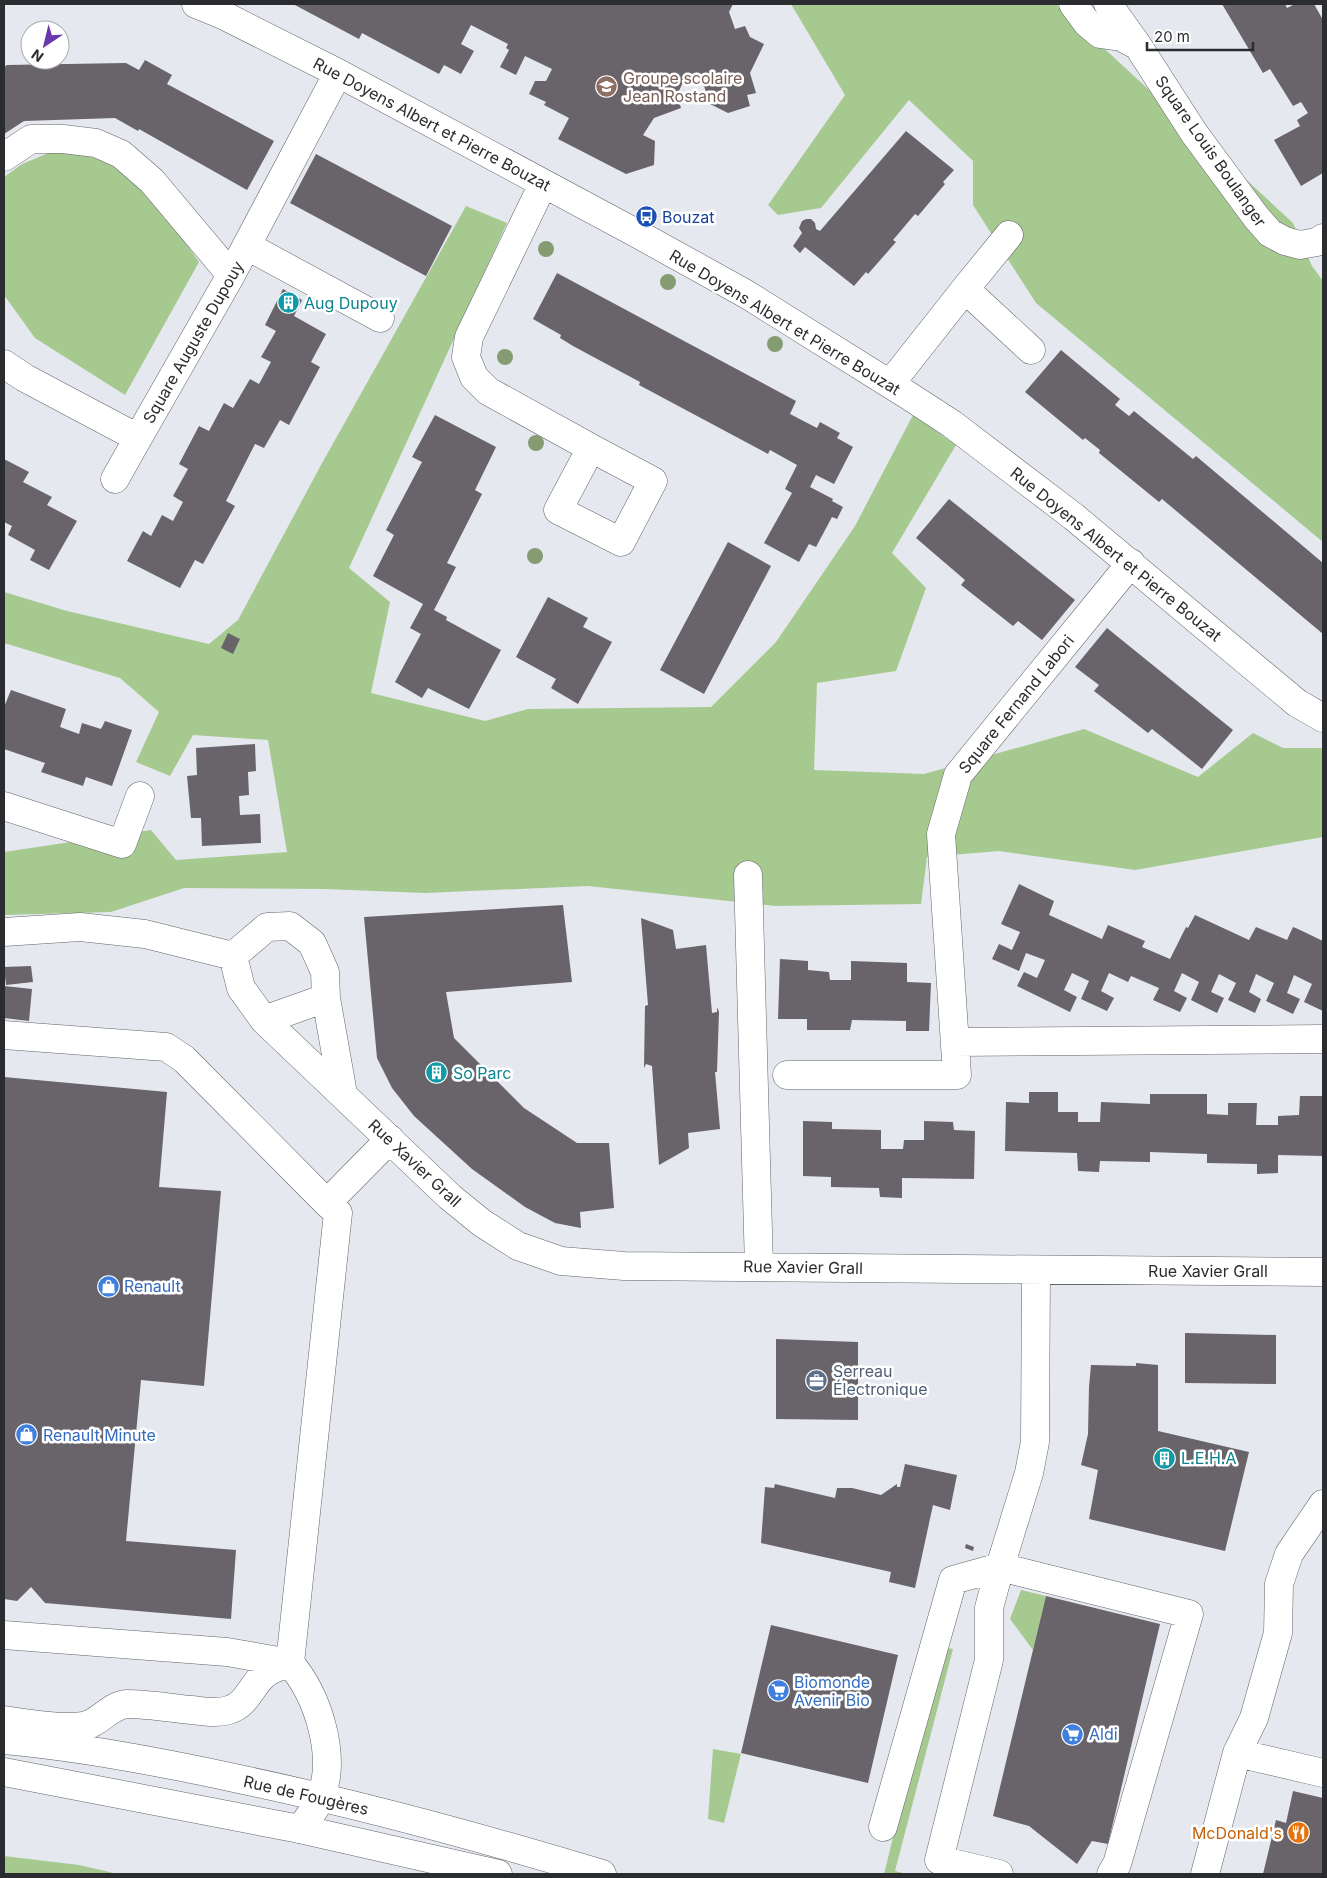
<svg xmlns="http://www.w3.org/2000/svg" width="1327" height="1878" viewBox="0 0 1327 1878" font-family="Inter,sans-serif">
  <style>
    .green { fill: #a6c98f }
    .building { fill: #696469 }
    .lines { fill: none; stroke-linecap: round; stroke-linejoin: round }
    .minor-casing { stroke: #63646b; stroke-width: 29 }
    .major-casing { stroke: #63646b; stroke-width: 29 }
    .minor { stroke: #fff; stroke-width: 28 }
    .major { stroke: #fff; stroke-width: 28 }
    .tree { fill: #859c73 }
    .labels { text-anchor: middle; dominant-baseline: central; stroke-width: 5; stroke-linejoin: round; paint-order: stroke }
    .education-label { font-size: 16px; fill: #785e54; stroke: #fff; text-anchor: start }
    .street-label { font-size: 16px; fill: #2b2c2f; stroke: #fff }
    .transit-label { font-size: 16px; fill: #164399; stroke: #fff; text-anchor: start }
    .culture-label { font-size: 16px; fill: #0d838f; stroke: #fff; text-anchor: start }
    .shop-label { font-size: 16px; fill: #366cbe; stroke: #fff; text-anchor: start }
    .service-label { font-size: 16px; fill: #4e5e75; stroke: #fff; text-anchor: start }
    .food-label { font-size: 16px; fill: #c56008; stroke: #fff; text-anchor: end }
  </style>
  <rect width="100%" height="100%" fill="#e6e8ef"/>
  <path class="green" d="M791,4H1056L1293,223L1312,266L1323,281V542L1036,303L973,205V161L909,100L821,208L778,215L768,205L845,95Z
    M51,152H76L104,161L133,178L155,200L199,262L125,395L35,338L4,295V177L22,164Z
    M466,206L507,223L349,568L390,602L371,693L485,721L528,709L711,707L776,642L855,526L913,415L956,445L892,553L926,588L896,671L817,683L814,770L924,774L1084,729L1198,777L1253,733L1283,748H1323V837L1135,870L999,851L927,857L921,904L775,906L588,886L425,893L325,889L184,888L111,912L4,915V852L151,830L176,860L287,852L268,740L193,735L170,776L136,762L159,712L120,678L4,643V592L67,611L209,644L238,620L321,465Z
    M1021,1590L1046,1596L1033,1650L1010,1619Z
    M947,1648L953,1649L895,1871L907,1874H884L900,1809Z
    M713,1749L741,1754L724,1823L708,1819Z
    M4,1856L79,1865L118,1874H4Z"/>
  <path class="building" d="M293,4H733L729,12L735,29L745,26L750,37L764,44L750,73L756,93L747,95L750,106L728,113L710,104L700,74L685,78L677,95L681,108L654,118L643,135L655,141L654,165L626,174L558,139L569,118L544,105L546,102L529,94L535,81H546L552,69L525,56L516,75L500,67L509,50L506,48L508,44L471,25L461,44L474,51L461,74L444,65L439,74L362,33L359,39Z
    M1222,4H1285L1287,8L1295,4H1314L1323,20V173L1301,186L1274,140L1300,126L1297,120L1308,113L1301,102L1293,106L1270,69L1263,73Z
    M145,60L172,75L167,84L274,141L247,190L139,129L138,131L115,118L24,121L4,134V67L7,65L126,63L139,70Z
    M906,131L954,170L943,182L945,184L918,216L915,214L893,240L896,242L868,274L866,272L854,286L805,247L800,253L793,246L802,233L799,228L802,221L806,219H811L815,223L816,229L820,231Z
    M316,154L452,226L426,276L290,203Z
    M557,273L796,401L790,414L817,428L820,422L840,433L837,438L853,447L834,484L816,475L810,487L833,499L832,501L843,507L837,519L832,517L816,547L809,544L799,562L764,543L792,493L785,489L797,465L770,450L768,454L639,385L640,382L573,346L560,338L561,335L533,319Z
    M283,289L302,300L294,316L326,334L311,362L320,367L289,425L280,420L264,448L255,444L226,501L235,506L203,564L195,560L180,588L127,561L143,531L151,536L162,515L173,521L183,502L173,496L188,469L179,464L199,426L209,431L224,403L233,408L250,379L259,384L271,362L261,357L276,331L265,325Z
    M1061,350L1120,399L1115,405L1129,416L1134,411L1193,459L1196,456L1323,563V634L1162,499L1159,502L1099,453L1100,450L1085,438L1083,440L1025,392Z
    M435,415L496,447L475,490L482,494L447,563L456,567L434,610L447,617L446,620L501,650L469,709L428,688L422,698L395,682L421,634L410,628L423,604L373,576L394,535L386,530L422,462L412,457Z
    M4,459L29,472L23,482L52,497L47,505L77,521L49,570L30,560L35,550L8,535L12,526L4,522Z
    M949,499L1075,600L1042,640L1018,621L1013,626L961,585L965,580L916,538Z
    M728,542L771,566L704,694L660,670Z
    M548,597L588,618L583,627L612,642L578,704L551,688L556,679L516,657Z
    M1107,628L1233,730L1202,769L1152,729L1148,733L1094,691L1099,685L1075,667Z
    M228,633L240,639L233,654L221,648Z
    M11,690L66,709L60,727L79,734L82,723L101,729L105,721L132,730L112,786L86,777L83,786L41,772L45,763L4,749V707Z
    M255,744L256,771L248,772L249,795L239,796L240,815L260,814L261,843L202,846L201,818H191L187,776L197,775L196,748Z
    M1019,884L1054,901L1049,915L1102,939L1108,925L1145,941L1142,947L1170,959L1186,927L1188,928L1195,915L1249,940L1256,927L1287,940L1293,927L1298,929L1323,941V1011L1304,1002L1312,984L1294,975L1287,993L1300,999L1293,1014L1266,1001L1274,983L1256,974L1249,992L1261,999L1255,1013L1228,1000L1236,983L1219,974L1211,992L1224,998L1217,1013L1191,1000L1199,982L1182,973L1174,991L1187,998L1180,1012L1153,1000L1159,988L1131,976L1128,982L1109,973L1101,991L1114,998L1107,1011L1081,999L1089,981L1072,973L1064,990L1077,997L1070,1012L1017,986L1024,972L1037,978L1045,960L1026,953L1019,971L992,959L999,944L1012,950L1020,932L1001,924Z
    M563,905L572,982L446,992L454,1038L524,1108L577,1143H609L614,1208L580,1212L581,1228L555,1223L525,1207L472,1169L414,1116L392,1088L377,1058L364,917Z
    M641,918L673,930L676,949L706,945L712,1013L717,1012V1007L719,1012L717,1072H715L720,1129L688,1133L689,1148L659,1165L652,1066L646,1064L644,1068L645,1006L648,1005Z
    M780,959L808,961V970L829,972L830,980H851V961L907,963V982L931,983L929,1031H906V1021L852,1020L850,1030H807V1019H778Z
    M31,966L33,982L6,985L4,967Z
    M4,986L32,989L29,1021L4,1018Z
    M4,1077L167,1092L159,1187L221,1191L204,1386L141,1380L126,1541L236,1550L231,1619L45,1603L31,1587L17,1601L4,1599Z
    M1029,1092H1058V1112H1078V1122H1100L1101,1102L1150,1104V1094H1207V1114L1228,1115V1103H1257L1256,1125H1278V1116L1299,1115L1300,1096H1323V1156L1278,1155V1173L1257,1174V1164L1207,1163V1154L1150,1152V1162L1100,1161L1099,1172L1078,1171L1077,1153L1005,1151L1006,1102L1029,1103Z
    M803,1121L832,1122V1129L881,1130V1149H903L904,1140H924V1121L953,1122L954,1130L975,1131L974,1179L902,1178V1198L880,1197L879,1188L831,1187V1177L803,1176Z
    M1185,1333L1276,1335V1384L1185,1383Z
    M776,1339L858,1342V1420L776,1419Z
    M1136,1363L1158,1365V1431L1249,1452L1225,1551L1089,1519L1098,1470L1081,1465L1088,1434L1089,1387L1091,1365L1136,1366Z
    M905,1464L957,1475L950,1510L933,1505L915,1588L889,1582L891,1572L761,1543L765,1487L774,1488L775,1484L835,1498L837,1488H852L881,1495L897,1484V1487H900Z
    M966,1544L974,1547L973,1551L965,1548Z
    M1046,1596L1160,1624L1108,1844L1092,1841L1077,1864L1029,1826L993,1816Z
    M771,1625L898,1655L868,1783L741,1753Z
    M1293,1791L1323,1798V1874H1263L1276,1820L1286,1823Z"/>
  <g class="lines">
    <defs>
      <path id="minor" d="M196,4L223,15L338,73L636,233L746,294L909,396L952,424L1074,517L1297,703L1323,718
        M1073,4L1087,23L1100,34L1121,37L1138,46L1194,133L1256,217L1270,233L1285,241L1300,245L1317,242L1323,238
        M1108,4L1138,46
        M4,157L31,139H63L96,143L121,154L152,181L231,275
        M543,184L469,337L466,357L474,377L488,391L591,448L558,510L621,542L653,481L591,448
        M247,246L380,318
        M965,289L1031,350
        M4,364L25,378L138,438L231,275L338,73
        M890,384L965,289L1009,235
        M115,479L138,438
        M4,806L122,844L140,796
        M748,875L759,1267
        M290,926L312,943L325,972L326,998L264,1020L241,988L233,956L267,927Z
        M4,932L80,927L145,934L233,956
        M326,998L343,1094
        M264,1020L450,1197L482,1223L518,1246L561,1261L624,1266L1323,1272
        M4,1035L166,1047L184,1059L327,1203
        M955,1042L1323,1039
        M787,1075H957L941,834L958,775L1131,563
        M4,1635L227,1652L290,1663L338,1213L327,1203L390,1139
        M4,1720C25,1723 67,1731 87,1725C101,1721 111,1705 127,1704C148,1704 170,1708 191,1710C203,1711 216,1714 229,1710C248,1704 251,1685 265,1674C272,1668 282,1666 290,1663C318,1696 337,1755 321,1797C317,1808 307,1819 300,1829
        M1237,1753L1323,1773
        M883,1827L953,1580L1000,1567L1189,1614L1117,1864L1111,1874
        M999,1874L939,1860L989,1660V1608L1000,1567L1029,1473L1035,1442L1036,1270
        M1205,1874L1237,1753L1254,1718L1278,1633L1279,1584L1289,1554L1323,1504"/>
      <path id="major" d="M4,1740C83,1747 161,1762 239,1779C362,1805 483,1838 602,1874
        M4,1772L300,1829L498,1874"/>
    </defs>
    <use href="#minor" class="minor-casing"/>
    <use href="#major" class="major-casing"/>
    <use href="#minor" class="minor"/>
    <use href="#major" class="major"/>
  </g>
  <g class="tree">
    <circle cx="546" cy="249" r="8"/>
    <circle cx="668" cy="282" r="8"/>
    <circle cx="775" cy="344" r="8"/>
    <circle cx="505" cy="357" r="8"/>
    <circle cx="536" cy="443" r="8"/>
    <circle cx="535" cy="556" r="8"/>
  </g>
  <defs>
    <symbol id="school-disc" viewBox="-11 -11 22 22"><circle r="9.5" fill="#8d6e63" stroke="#fff"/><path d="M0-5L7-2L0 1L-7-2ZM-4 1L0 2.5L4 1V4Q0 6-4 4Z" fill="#fff"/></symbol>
    <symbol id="bus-disc" viewBox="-11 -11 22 22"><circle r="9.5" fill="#1a4fb4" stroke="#fff"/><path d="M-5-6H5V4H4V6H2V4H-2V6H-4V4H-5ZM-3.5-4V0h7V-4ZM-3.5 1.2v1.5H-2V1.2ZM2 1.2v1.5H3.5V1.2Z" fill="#fff"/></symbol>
    <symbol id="building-disc" viewBox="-11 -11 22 22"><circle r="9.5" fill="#0f9aa8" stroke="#fff"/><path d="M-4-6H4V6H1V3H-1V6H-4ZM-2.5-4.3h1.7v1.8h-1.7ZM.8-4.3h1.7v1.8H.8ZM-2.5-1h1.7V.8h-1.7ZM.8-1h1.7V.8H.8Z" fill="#fff"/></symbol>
    <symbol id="shop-disc" viewBox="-11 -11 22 22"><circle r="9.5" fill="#3f7fe0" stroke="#fff"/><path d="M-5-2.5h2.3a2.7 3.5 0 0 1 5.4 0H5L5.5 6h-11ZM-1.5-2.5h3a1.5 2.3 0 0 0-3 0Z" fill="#fff"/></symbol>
    <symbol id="office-disc" viewBox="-11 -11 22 22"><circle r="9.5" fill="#5c6f8a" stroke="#fff"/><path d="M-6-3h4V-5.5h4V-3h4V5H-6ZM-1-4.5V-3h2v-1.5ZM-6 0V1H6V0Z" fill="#fff"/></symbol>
    <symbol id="supermarket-disc" viewBox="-11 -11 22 22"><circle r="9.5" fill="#3f7fe0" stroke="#fff"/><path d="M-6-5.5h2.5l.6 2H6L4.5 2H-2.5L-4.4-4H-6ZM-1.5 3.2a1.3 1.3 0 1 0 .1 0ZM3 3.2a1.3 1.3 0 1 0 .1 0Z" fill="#fff"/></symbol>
    <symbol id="restaurant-disc" viewBox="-11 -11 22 22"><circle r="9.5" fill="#e8710a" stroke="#fff"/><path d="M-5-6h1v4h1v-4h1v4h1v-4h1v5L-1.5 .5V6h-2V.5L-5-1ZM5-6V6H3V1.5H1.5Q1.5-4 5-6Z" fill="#fff"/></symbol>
  </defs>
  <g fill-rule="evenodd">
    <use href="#school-disc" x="594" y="74" width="25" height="25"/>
    <use href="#bus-disc" x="634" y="204" width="25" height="25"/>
    <use href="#building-disc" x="276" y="290" width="25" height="25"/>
    <use href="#building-disc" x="424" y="1060" width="25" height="25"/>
    <use href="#shop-disc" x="96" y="1274" width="25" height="25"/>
    <use href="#office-disc" x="804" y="1368" width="25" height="25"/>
    <use href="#shop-disc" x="14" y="1422" width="25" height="25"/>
    <use href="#building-disc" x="1152" y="1446" width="25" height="25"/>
    <use href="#supermarket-disc" x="766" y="1678" width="25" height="25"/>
    <use href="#supermarket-disc" x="1060" y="1722" width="25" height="25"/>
    <use href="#restaurant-disc" x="1286" y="1820" width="25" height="25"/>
  </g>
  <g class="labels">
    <g class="education-label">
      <text x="623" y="78">Groupe scolaire<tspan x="623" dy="18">Jean Rostand</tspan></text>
    </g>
    <g class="street-label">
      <text transform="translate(432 124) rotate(28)">Rue Doyens Albert et Pierre Bouzat</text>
      <text transform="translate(1211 151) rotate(55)">Square Louis Boulanger</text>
      <text transform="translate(785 322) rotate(31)">Rue Doyens Albert et Pierre Bouzat</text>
      <text transform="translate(193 342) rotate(-60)">Square Auguste Dupouy</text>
      <text transform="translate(1116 554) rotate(39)">Rue Doyens Albert et Pierre Bouzat</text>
      <text transform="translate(1016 704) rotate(-51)">Square Fernand Labori</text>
      <text transform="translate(415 1163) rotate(43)">Rue Xavier Grall</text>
      <text transform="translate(803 1267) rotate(1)">Rue Xavier Grall</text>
      <text x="1208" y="1271">Rue Xavier Grall</text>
      <text transform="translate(306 1795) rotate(13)">Rue de Fougères</text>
    </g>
    <g class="transit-label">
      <text x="662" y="217">Bouzat</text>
    </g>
    <g class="culture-label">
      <text x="304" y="303">Aug Dupouy</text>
      <text x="453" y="1073">So Parc</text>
      <text x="1181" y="1458">L.E.H.A</text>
    </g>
    <g class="shop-label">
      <text x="124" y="1286">Renault</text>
      <text x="43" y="1435">Renault Minute</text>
      <text x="794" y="1682">Biomonde<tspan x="794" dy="18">Avenir Bio</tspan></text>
      <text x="1089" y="1734">Aldi</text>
    </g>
    <g class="service-label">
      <text x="833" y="1371">Serreau<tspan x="833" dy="18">Électronique</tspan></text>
    </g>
    <g class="food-label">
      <text x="1282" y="1833">McDonald's</text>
    </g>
  </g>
  <rect width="1327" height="1878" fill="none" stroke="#2b2c2f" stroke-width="10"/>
  <g transform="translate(45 45) rotate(215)"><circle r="24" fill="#ffffff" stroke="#aaabac"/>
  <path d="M0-4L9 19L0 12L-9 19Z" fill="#6c36ac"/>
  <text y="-8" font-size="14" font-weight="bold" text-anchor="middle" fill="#2b2c2f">N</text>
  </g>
  <path d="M1147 42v8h106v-8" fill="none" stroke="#2b2c2f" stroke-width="2.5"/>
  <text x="1154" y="42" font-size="15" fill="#2b2c2f" stroke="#ffffff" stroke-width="4" paint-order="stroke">20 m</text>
</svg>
